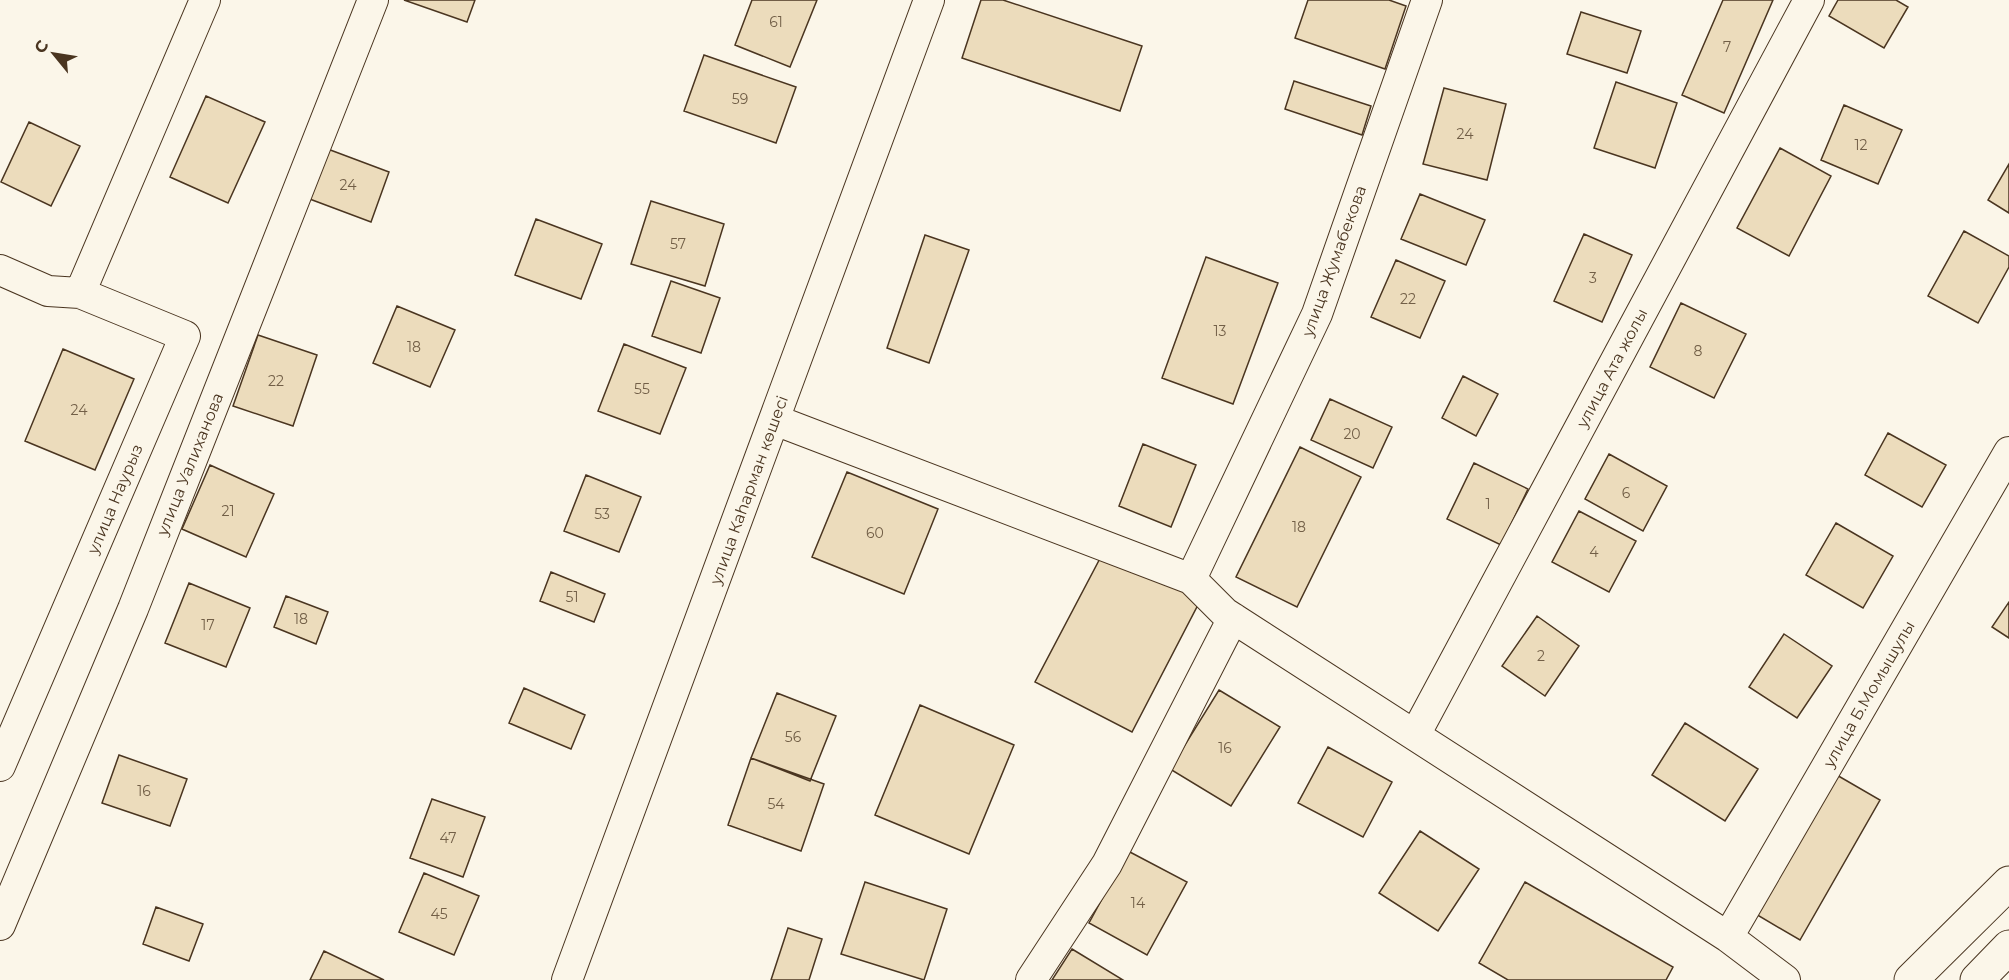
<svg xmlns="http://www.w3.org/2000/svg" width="2009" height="980" viewBox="0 0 2009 980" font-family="Montserrat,sans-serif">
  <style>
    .building { fill: #ecdcbc; stroke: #4a3520; stroke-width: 1.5 }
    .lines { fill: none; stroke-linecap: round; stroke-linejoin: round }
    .street-casing { stroke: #4a3520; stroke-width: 32 }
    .primary-casing { stroke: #4a3520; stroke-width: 35 }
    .street { stroke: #fbf6e9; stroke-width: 30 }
    .primary { stroke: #fbf6e9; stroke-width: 33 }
    .labels { text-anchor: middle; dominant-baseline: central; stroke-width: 4.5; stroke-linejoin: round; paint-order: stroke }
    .number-label { font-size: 14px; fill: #725f47 }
    .street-label { font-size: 16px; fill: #4a3520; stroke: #fbf6e9 }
  </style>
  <rect width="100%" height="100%" fill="#fbf6e9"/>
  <path class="building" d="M404,0H475L467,22Z
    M752,0H817L790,67L735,45Z
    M981,0H1003L1142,46L1120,111L962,58Z
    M1308,0H1389L1406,6L1385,69L1295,38Z
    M1723,0H1773L1724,113L1682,95Z
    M1838,0H1896L1908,7L1884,48L1829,16Z
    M1581,12L1641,31L1627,73L1567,54Z
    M704,55L796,87L776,143L684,111Z
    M1294,81L1371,106L1362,135L1285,109Z
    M1616,82L1677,103L1655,168L1594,148Z
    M1444,88L1506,104L1487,180L1423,164Z
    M206,96L265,122L228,203L170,177Z
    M1844,105L1902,130L1878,184L1821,160Z
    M29,122L80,146L51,206L1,182Z
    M325,148L389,172L371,222L307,198Z
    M1780,148L1831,176L1789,256L1737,228Z
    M2009,164V213L1988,200Z
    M1420,194L1485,220L1466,265L1401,239Z
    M651,201L724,224L705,286L631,264Z
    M536,219L602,244L581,299L515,275Z
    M1964,231L2009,256V267L1978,323L1928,296Z
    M1584,234L1632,255L1602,322L1554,301Z
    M925,235L969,250L929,363L887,348Z
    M1206,257L1278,283L1233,404L1162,378Z
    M1396,260L1445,281L1420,338L1371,317Z
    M671,281L720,298L701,353L652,336Z
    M1681,303L1746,334L1714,398L1650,367Z
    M397,306L455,330L430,387L373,363Z
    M258,335L317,355L293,426L233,406Z
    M624,344L686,368L660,434L598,411Z
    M63,349L134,379L95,470L25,441Z
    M1463,376L1498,394L1476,436L1442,418Z
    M1330,399L1392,427L1373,468L1311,440Z
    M1888,433L1946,465L1922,507L1865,475Z
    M1143,444L1196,465L1171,527L1119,506Z
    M1300,447L1361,477L1297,607L1236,577Z
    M1609,454L1667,486L1643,531L1585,499Z
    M1474,463L1528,489L1501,545L1447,519Z
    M210,465L274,494L246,557L182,529Z
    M847,472L938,509L904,594L812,557Z
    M586,475L641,497L619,552L564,531Z
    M1579,511L1636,541L1609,592L1552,562Z
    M1836,523L1893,556L1863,608L1806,575Z
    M1105,549L1201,599L1132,732L1035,682Z
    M551,572L605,594L594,622L540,601Z
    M189,583L250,608L226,667L165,643Z
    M286,596L328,612L316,644L274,627Z
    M2009,602V638L1992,627Z
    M1537,616L1579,646L1545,696L1502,666Z
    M1784,634L1832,666L1797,718L1749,687Z
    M524,688L585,715L571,749L509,723Z
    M1219,690L1280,727L1231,806L1170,769Z
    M777,693L836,716L810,781L751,758Z
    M920,705L1014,745L969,854L875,815Z
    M1685,723L1758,769L1725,821L1652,775Z
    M1328,747L1392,782L1363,837L1298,803Z
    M119,755L187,779L170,826L102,803Z
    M751,758L824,784L801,851L728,825Z
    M1835,774L1880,800L1800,940L1754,913Z
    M432,799L485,817L463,877L410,858Z
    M1420,831L1479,869L1438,931L1379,893Z
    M1128,851L1187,882L1147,955L1089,923Z
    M424,873L479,896L454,955L399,932Z
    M865,882L947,909L924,980L841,954Z
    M1525,882L1673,967L1666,980H1508L1479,963Z
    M156,907L203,924L189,961L143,944Z
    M788,928L822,939L809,980H771Z
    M1072,949L1123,980H1052Z
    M324,951L384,980H310Z"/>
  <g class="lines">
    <defs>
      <path id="street" d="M0,270L48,291L80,293L205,0
        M775,420L1191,579L1225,613L1728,937L1785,980
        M1191,579L1317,314L1427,0
        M1415,735L1809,0
        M0,766L185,336L80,293
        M0,925L133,609L373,0
        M1728,937L2009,452
        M567,980L929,0
        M1031,980L1107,864L1233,618"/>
      <path id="primary" d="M1911,980L2009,883
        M1977,980L2009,947"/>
    </defs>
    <use href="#street" class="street-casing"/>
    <use href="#primary" class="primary-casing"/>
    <use href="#street" class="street"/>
    <use href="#primary" class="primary"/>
  </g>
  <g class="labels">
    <g class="number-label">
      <text x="776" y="22">61</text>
      <text x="1727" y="47">7</text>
      <text x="740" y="99">59</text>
      <text x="1465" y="134">24</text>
      <text x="1861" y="145">12</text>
      <text x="348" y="185">24</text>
      <text x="678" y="244">57</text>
      <text x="1593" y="278">3</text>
      <text x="1408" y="299">22</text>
      <text x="1220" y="331">13</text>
      <text x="414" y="347">18</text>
      <text x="1698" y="351">8</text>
      <text x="276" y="381">22</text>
      <text x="642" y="389">55</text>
      <text x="79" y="410">24</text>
      <text x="1352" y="434">20</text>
      <text x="1626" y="493">6</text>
      <text x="1488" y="504">1</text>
      <text x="228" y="511">21</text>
      <text x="602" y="514">53</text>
      <text x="1299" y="527">18</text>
      <text x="875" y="533">60</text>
      <text x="1594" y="552">4</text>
      <text x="572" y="597">51</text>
      <text x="301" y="619">18</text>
      <text x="208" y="625">17</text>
      <text x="1541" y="656">2</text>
      <text x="793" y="737">56</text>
      <text x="1225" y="748">16</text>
      <text x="144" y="791">16</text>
      <text x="776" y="804">54</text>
      <text x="448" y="838">47</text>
      <text x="1138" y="903">14</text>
      <text x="439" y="914">45</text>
    </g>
    <g class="street-label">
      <text transform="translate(1334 261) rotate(-70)">улица Жумабекова</text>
      <text transform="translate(1612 368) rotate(-62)">улица Ата жолы</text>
      <text transform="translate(190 464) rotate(-68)">улица Уалиханова</text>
      <text transform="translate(749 490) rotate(-70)">улица Каһарман көшесі</text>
      <text transform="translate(115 499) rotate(-67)">улица Наурыз</text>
      <text transform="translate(1869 694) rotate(-60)">улица Б.Момышулы</text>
    </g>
  </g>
  <g transform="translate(54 54) rotate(300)" stroke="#fbf6e9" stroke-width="4.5" paint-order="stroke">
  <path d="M0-4.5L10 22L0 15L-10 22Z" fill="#4a3520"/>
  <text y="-9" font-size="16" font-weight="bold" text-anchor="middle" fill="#4a3520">С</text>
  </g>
</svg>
